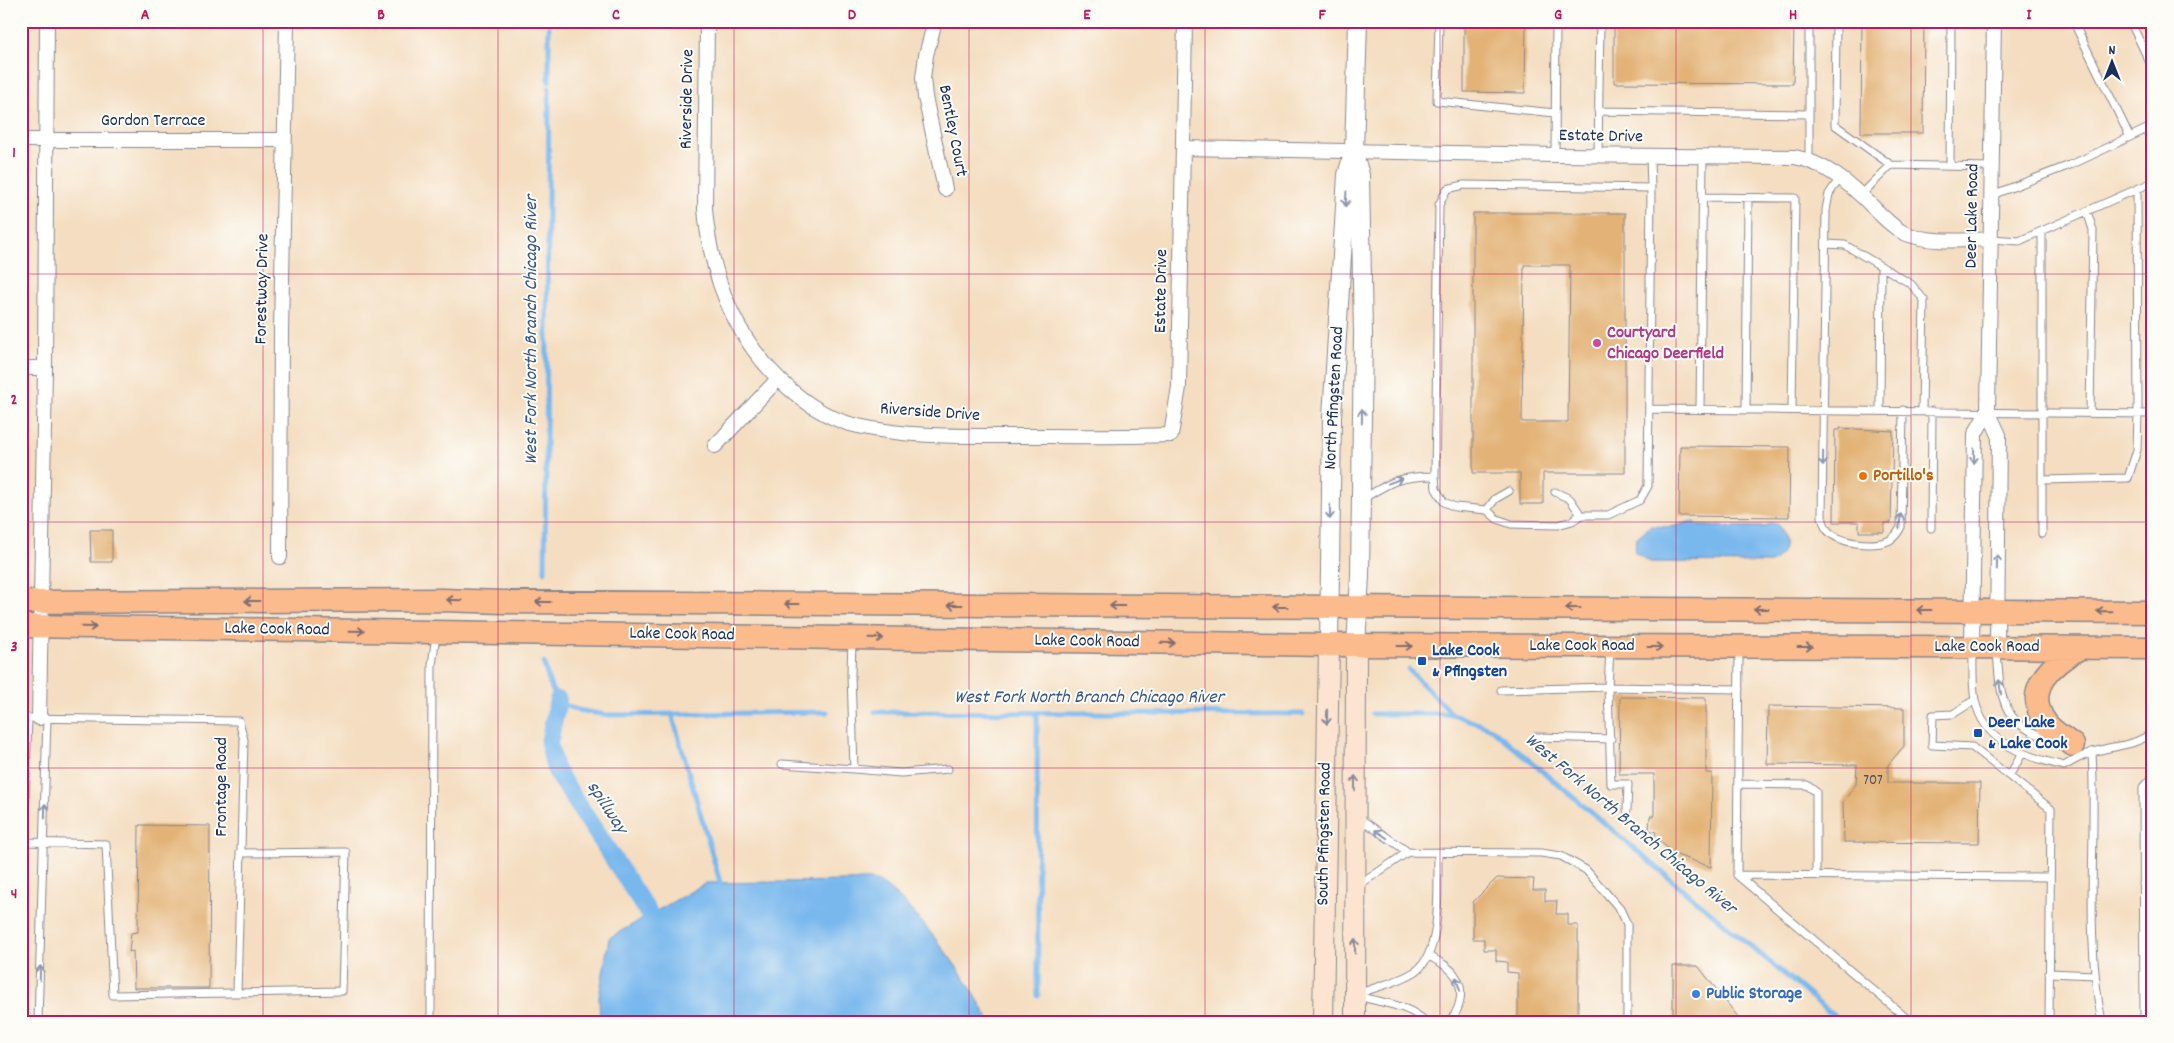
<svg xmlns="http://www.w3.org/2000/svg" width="2174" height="1043" viewBox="0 0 2174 1043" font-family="Dekko,sans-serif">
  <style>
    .water { fill: #79b8ed; stroke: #4a74a6 }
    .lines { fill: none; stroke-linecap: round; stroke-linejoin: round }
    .stream { stroke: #79b8ed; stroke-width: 5 }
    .canal { stroke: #79b8ed; stroke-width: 18 }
    .building { fill: #e3b276; fill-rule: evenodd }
    .service-casing { stroke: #88868f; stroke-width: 9 }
    .minor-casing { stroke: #88868f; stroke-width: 16 }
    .tertiary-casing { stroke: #88868f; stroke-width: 20 }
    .secondary-casing { stroke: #88868f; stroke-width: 22 }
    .primary-casing { stroke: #88868f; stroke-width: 25 }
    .service { stroke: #fff; stroke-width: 7 }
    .minor { stroke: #fff; stroke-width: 14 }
    .tertiary { stroke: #fff; stroke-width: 18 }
    .secondary { stroke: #fde4d1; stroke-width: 20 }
    .primary { stroke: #fbbb8c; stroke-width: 22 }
    .oneway { stroke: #8d97ae }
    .oneway2 { stroke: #806e73 }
    .oneway3 { stroke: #8c8a98 }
    .grid { fill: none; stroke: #c2185b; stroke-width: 1; stroke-opacity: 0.55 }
    .hotel-dot { fill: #d1479c; stroke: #fdfcf7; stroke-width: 2 }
    .food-dot { fill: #e8710a; stroke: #fdfcf7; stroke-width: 2 }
    .transit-dot { fill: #1a4fb4; stroke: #fdfcf7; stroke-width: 2 }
    .shop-dot { fill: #3f7fe0; stroke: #fdfcf7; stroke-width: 2 }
    .labels { text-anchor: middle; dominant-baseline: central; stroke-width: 4; stroke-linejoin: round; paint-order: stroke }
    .number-label { font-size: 15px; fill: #4d5064 }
    .street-label { font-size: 18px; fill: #1b2f5e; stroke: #fdfcf7 }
    .hotel-label { font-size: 18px; font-weight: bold; fill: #b23c85; stroke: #fdfcf7; text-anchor: start }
    .food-label { font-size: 18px; font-weight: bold; fill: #c56008; stroke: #fdfcf7; text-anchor: start }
    .transit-label { font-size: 18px; font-weight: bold; fill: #164399; stroke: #fdfcf7; text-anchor: start }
    .shop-label { font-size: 18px; font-weight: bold; fill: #366cbe; stroke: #fdfcf7; text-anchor: start }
    .water-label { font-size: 19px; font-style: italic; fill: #375889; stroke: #fdfcf7 }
    .neatline { fill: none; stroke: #c2185b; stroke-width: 2 }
    .grid-label { font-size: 16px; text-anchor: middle; font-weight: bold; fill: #c2185b }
  </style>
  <rect width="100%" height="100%" fill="#fdfcf7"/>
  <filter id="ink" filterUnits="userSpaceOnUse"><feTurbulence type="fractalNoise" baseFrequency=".02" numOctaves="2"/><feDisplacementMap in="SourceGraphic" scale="10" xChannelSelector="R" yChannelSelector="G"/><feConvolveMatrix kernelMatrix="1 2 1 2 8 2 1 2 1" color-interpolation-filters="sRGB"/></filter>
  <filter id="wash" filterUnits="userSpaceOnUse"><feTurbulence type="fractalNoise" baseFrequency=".0096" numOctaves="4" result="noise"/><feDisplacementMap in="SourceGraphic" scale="20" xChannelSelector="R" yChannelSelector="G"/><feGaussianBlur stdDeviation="1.12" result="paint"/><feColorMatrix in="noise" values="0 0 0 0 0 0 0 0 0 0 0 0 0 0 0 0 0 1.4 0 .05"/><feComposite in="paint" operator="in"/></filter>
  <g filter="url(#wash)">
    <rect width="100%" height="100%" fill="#f4ddc0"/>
    <path class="water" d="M1693,521L1700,526L1765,527L1770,523L1777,524C1787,538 1788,554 1771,563L1650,562L1635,552L1636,538L1651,526L1671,527Z
      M847,881C856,881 870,878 878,882C908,896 977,989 989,1022H600L599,997L609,938L706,883Z"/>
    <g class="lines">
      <path class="stream" d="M549,21V81
        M545,572L549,88
        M544,663C554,708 564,709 608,715L827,712
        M1409,670L1452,714
        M875,712L1303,714
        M1037,713L1038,996
        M672,714L722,889
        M1372,714H1452L1492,729L1841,1022"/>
      <path class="canal" d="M558,700L549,743L555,769L659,929"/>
    </g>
    <g id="blocks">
      <path class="building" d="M1464,21H1526L1525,93L1464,92Z
        M1614,21H1794L1793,84L1614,83Z
        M1862,21H1924L1923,133H1861Z
        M1473,213H1625V473H1543V504H1520V473H1473ZM1524,265H1570L1568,422H1522Z
        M1840,428L1893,431L1891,523H1884V532H1859V522H1834L1835,430H1840Z
        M1680,446L1790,447L1789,517L1679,516Z
        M90,530H112V562H91Z
        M1620,697L1706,698V773H1712L1711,867L1674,854L1655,837L1656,832L1649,830L1650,816H1654V774H1619Z
        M1768,706L1904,708V746L1888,765V783H1980L1979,843L1844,842L1843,802L1856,784L1857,765L1767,764Z
        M139,825L210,826L209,988H134L133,951L129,952L131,933L138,932Z
        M1497,878L1534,879L1533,890H1545V901H1557L1556,914H1568V925H1578V1022H1518V973L1507,972V962L1496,961V950H1484V939H1473V902Z
        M1673,966H1698L1742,1022H1673Z"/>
    </g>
  </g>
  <g filter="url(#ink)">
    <use href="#blocks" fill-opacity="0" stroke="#88868f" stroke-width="1"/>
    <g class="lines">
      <defs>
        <path id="service" d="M1439,21L1437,101L1555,113
          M1836,21L1835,125L1891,165
          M2073,21L2130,137
          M2130,21L2153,69
          M1598,111L1809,114
          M1555,155L1556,21
          M1598,156L1600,21
          M1650,156L1651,188L1648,486L1640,500L1608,515H1581L1572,521L1558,525L1511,524L1497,519L1487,510L1455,507L1444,502L1436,489L1435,476L1439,205L1447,189L1464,185L1651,188
          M1809,160V21
          M1950,166L1951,21
          M1840,178L1829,194L1826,210L1822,517C1823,520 1824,525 1826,528C1836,544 1872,547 1888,541C1895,538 1898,533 1901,527L1903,410
          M1861,195L1891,165L1992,167
          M1992,195L2075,163L2153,126
          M1702,197L1795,198L1792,410
          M2087,211L2093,230L2090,413
          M2042,231V534
          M1992,239L2019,241L2153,182
          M1826,244L1845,245L1911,284L1924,300L1922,410
          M1649,409L2153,414
          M1700,409L1703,157
          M1746,409L1748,198
          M1880,410L1881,266
          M2042,480L2128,478L2137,450L2138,414L2137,189
          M1555,492L1570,499L1581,515
          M1363,499C1391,481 1401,476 1435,476
          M1487,510L1495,499L1509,491
          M1931,528L1932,411
          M852,641L851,674L854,769L901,773L948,769
          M1610,649L1608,687L1611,784H1628L1627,810
          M1973,649C1973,666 1972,684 1975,700C1984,743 2026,757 2064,766C2073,761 2083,755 2093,752C2114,745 2134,747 2153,732
          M1997,650C2000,697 2001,726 2052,739
          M1501,690L1608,687L1739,689
          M1975,700L1953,714L1933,715L1932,745L1972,747L2051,809L2049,1022
          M21,718L239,721L244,740L237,993
          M1536,737L1611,739
          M2092,752C2097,842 2084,933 2102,1022
          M782,764L854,769
          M2009,776L2022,754
          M1738,784L1807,785L1816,792V875
          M1359,818L1408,852L1541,853L1561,856L1586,870L1620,909L1627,924V1022
          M2143,828H2153
          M24,842L106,844L113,995L342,991L346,852L240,853
          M1737,875L2050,877
          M1737,875L1911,1022
          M1737,875L1739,650
          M2143,884H2153
          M1359,885L1408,852
          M21,910L28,718
          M1429,956C1438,961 1449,966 1455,975C1465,989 1461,1011 1448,1022
          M2049,973L2095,975
          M1358,994C1377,986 1398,983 1416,971C1443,952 1437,885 1438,853
          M1358,996C1381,1003 1408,1004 1426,1022
          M38,1022L47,718
          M431,1022L432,665L436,635
          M2144,1022L2143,787L2153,776"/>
        <path id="minor" d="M707,21L705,209C711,280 737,344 792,391C811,407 834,421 858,426C907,437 955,436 1005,436C1060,436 1116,437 1171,435L1179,387L1185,21
          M935,21L926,55L923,78L925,97L945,189
          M1994,21L1988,411L1999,435L1997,647
          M21,140H284
          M1183,148L1555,155L1795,157C1825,163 1850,184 1872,206C1881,215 1892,227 1904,233C1930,244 1964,240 1992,239
          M21,368H45
          M715,446L778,379
          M280,557L281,331L287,21
          M1972,647L1975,434L1988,411
          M39,718L45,368L47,21"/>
        <path id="tertiary" d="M1354,154L1360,175L1363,334L1360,576L1356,646
          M1329,645L1332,417L1347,175L1354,151L1358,21"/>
        <path id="secondary" d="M1323,1022L1329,645
          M1355,1022L1356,646"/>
        <path id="primary" d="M21,602L442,600L503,602L2153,612
          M21,626L1329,645L2153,648
          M2073,745C2064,738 2053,732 2046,723C2021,689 2053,663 2080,648"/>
      </defs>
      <use href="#service" class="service-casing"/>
      <use href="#minor" class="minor-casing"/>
      <use href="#tertiary" class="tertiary-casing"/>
      <use href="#secondary" class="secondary-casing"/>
      <use href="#primary" class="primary-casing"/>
      <use href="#service" class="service"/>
      <use href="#minor" class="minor"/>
      <use href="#tertiary" class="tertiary"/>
      <use href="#secondary" class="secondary"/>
      <use href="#primary" class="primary"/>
    </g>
    <defs><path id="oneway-shaft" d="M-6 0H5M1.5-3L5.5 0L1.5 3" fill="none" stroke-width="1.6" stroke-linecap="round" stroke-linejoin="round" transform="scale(1.25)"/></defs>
    <g class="oneway">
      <use href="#oneway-shaft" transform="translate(1346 199) rotate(93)"/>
      <use href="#oneway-shaft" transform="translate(1362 416) rotate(-89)"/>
      <use href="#oneway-shaft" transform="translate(1974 456) rotate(91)"/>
      <use href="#oneway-shaft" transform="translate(1823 459) rotate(91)"/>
      <use href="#oneway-shaft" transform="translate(1395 481) rotate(-21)"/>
      <use href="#oneway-shaft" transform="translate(1330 512) rotate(91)"/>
      <use href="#oneway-shaft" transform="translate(1900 521) rotate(-84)"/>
      <use href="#oneway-shaft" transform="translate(1997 562) rotate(-89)"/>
      <use href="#oneway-shaft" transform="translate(2000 687) rotate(-99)"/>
      <use href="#oneway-shaft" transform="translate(45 811) rotate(-89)"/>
      <use href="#oneway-shaft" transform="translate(1381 834) rotate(-146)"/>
      <use href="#oneway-shaft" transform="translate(40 973) rotate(-88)"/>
      <use href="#oneway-shaft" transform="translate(1458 984) rotate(-107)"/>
    </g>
    <g class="oneway2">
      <use href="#oneway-shaft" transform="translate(454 600) rotate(-178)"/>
      <use href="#oneway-shaft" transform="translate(252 601) rotate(180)"/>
      <use href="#oneway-shaft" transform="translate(543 602) rotate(-180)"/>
      <use href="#oneway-shaft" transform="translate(792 604) rotate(-180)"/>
      <use href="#oneway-shaft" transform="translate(955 605) rotate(-180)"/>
      <use href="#oneway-shaft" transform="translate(1117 606) rotate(-180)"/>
      <use href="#oneway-shaft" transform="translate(1280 607) rotate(-180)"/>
      <use href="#oneway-shaft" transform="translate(1573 608) rotate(-180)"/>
      <use href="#oneway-shaft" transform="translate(1761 609) rotate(-180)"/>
      <use href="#oneway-shaft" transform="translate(1924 610) rotate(-180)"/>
      <use href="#oneway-shaft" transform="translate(2104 611) rotate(-179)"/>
      <use href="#oneway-shaft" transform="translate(89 627) rotate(1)"/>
      <use href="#oneway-shaft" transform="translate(357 631) rotate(1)"/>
      <use href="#oneway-shaft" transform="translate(876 638) rotate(1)"/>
      <use href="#oneway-shaft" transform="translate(1168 643) rotate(1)"/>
      <use href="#oneway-shaft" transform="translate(1405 646)"/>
      <use href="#oneway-shaft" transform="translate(1655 647)"/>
      <use href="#oneway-shaft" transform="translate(1805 647)"/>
    </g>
    <g class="oneway3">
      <use href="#oneway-shaft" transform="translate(1327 717) rotate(91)"/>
      <use href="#oneway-shaft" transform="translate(1355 783) rotate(-89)"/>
      <use href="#oneway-shaft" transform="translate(1355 946) rotate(-90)"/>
    </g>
  </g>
  <path class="grid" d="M263,21V1022M498,21V1022M734,21V1022M969,21V1022M1205,21V1022M1440,21V1022M1676,21V1022M1911,21V1022M21,274H2153M21,522H2153M21,768H2153"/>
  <circle class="hotel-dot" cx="1597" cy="343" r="5"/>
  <circle class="food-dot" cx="1863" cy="476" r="5"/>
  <g class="transit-dot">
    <rect x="1417" y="656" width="10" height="10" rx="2.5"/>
    <rect x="1973" y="728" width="10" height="10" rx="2.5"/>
  </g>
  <circle class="shop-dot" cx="1696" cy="994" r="5"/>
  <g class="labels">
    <g class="number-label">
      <text x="1873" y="781">707</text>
    </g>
    <g class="street-label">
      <text transform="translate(688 99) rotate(-89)">Riverside Drive</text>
      <text x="153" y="121">Gordon Terrace</text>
      <text transform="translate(952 131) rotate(79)">Bentley Court</text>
      <text transform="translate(1601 137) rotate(1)">Estate Drive</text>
      <text transform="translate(1973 216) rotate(-89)">Deer Lake Road</text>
      <text transform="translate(263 289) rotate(-89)">Forestway Drive</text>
      <text transform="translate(1162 291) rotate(-89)">Estate Drive</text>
      <text transform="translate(1335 398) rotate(-87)">North Pfingsten Road</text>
      <text transform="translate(930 413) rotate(4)">Riverside Drive</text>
      <text transform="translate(277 630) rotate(1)">Lake Cook Road</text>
      <text transform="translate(682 635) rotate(1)">Lake Cook Road</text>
      <text transform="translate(1087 642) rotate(1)">Lake Cook Road</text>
      <text x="1582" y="646">Lake Cook Road</text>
      <text x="1987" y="647">Lake Cook Road</text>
      <text transform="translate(222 787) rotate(-90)">Frontage Road</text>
      <text transform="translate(1325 834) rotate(-89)">South Pfingsten Road</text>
    </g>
    <g class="hotel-label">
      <text x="1607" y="333">Courtyard<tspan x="1607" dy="21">Chicago Deerfield</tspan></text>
    </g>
    <g class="food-label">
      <text x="1873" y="476">Portillo's</text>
    </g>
    <g class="transit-label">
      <text x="1432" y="651">Lake Cook<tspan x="1432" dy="21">&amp; Pfingsten</tspan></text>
      <text x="1988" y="723">Deer Lake<tspan x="1988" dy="21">&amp; Lake Cook</tspan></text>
    </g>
    <g class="shop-label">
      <text x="1706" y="994">Public Storage</text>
    </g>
    <g class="water-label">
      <text transform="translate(532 330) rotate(-90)">West Fork North Branch Chicago River</text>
      <text x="1089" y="698">West Fork North Branch Chicago River</text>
      <text transform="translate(606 808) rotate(57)">spillway</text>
      <text transform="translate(1630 825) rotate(40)">West Fork North Branch Chicago River</text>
    </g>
  </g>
  <rect width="2174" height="1043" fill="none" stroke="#fdfcf7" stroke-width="55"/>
  <g transform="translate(2112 62)" stroke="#fdfcf7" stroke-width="4" paint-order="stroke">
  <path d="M0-4L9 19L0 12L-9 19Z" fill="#1b2f5e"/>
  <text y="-8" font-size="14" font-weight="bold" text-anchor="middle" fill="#1b2f5e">N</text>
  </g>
  <rect x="28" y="28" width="2118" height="988" class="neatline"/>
  <g class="grid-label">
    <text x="145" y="19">A</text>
    <text x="381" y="19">B</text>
    <text x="616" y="19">C</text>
    <text x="852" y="19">D</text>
    <text x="1087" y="19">E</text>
    <text x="1322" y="19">F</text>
    <text x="1558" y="19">G</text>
    <text x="1793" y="19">H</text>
    <text x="2029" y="19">I</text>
    <text x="14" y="157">1</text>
    <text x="14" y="404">2</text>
    <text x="14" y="651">3</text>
    <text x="14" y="898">4</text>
  </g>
</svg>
